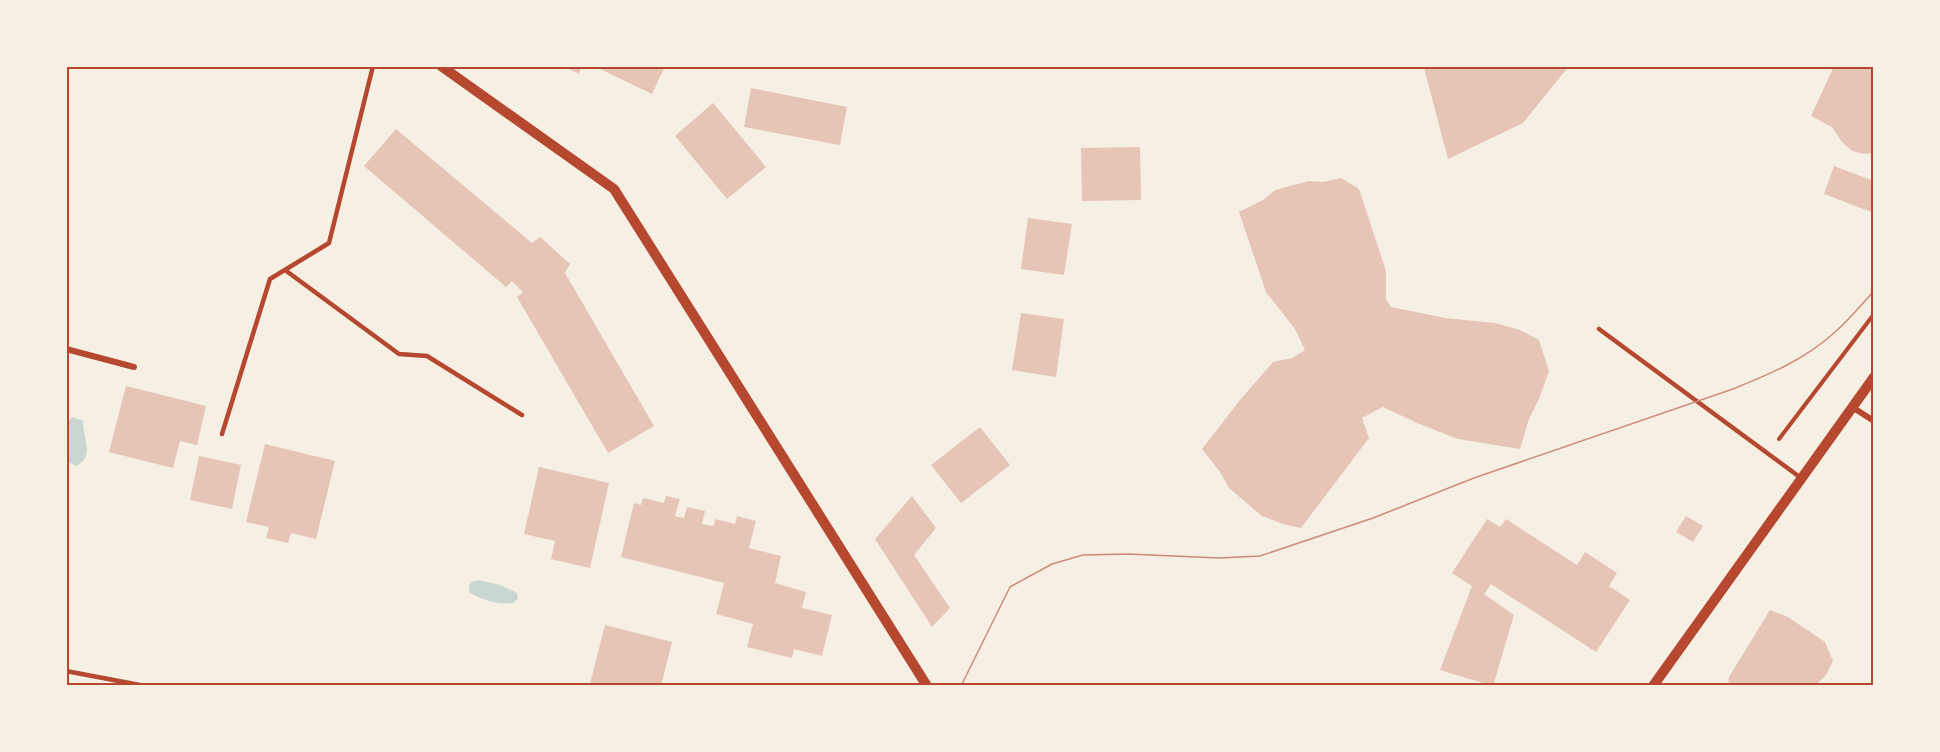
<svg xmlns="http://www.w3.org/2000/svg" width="1940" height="752" viewBox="0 0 1940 752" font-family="Ubuntu,sans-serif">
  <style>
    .water { fill: #c9d6d2 }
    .building { fill: #e6c5b7 }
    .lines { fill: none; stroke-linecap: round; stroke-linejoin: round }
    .path { stroke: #b5482f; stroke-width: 4 }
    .service { stroke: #b5482f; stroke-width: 4.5 }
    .minor { stroke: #b5482f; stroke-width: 6 }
    .tertiary { stroke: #b5482f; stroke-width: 10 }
    .tram { stroke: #cf8b77; stroke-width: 1.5 }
    .neatline { fill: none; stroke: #b5482f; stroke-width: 2 }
  </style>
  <rect width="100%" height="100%" fill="#f6efe4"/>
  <path class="water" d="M72,417L83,421C83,439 95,457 76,466L66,461V425Z
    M478,580L500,585L517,593L518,598L514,603C497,605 484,600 470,593L469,585L472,582Z"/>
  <path class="building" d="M563,66H582L579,74Z
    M594,66H665L652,94Z
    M1428,66H1569L1523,123L1448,159L1424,68Z
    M1834,66H1874V153L1864,154L1852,151L1842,142L1832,127L1811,116Z
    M751,88L847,107L840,145L744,127Z
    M713,103L766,167L727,199L675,136Z
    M396,129L532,243L540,237L570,264L565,273L654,426L608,453L517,297L523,292L512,281L506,287L364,166Z
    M1140,147L1141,200L1082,201L1081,148Z
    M1834,166L1874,181V213L1824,194Z
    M1341,178L1359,189L1386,271V299L1391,307L1445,318L1495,323L1520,330L1539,340L1549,371L1539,399L1529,419L1520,449L1458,439L1417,423L1383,407L1362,418L1369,438L1301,528L1286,525L1262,516L1229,488L1220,472L1202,449L1240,400L1273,362L1292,358L1305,350L1295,329L1266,292L1239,212L1263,200L1275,190L1309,181L1323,182Z
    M1028,218L1072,224L1064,275L1021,269Z
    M1021,313L1064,319L1056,377L1012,370Z
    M126,386L206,406L197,445L180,441L173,468L109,452Z
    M980,427L1010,465L961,503L931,465Z
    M265,444L335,461L316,539L291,533L288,543L266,538L269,527L246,522Z
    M199,456L241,465L232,509L190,500Z
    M539,467L609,483L590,568L551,559L555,541L524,534Z
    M666,496L680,499L675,516L684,518L687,507L705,511L702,524L714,526L715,519L735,524L737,516L756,521L749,548L781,556L775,583L806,592L802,608L832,615L822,656L794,649L792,658L747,647L753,624L716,614L724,583L621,557L634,503L641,505L643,498L664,503Z
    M912,496L936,528L914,555L950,608L932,627L875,539Z
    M1686,516L1703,526L1693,542L1676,532Z
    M1487,519L1500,527L1506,519L1577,565L1585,552L1617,573L1609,586L1630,600L1596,652L1491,584L1484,594L1514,615L1493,686L1440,670L1472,586L1452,573Z
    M1770,610L1788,617L1825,642L1833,661L1826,675L1816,685L1728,686L1729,677Z
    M605,625L672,642L661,686H598L590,684Z"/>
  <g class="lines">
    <path class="path" d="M1779,439L1874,314"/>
    <path class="service" d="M285,270L399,354L427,356L522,415
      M1599,329L1801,478
      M222,434L270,279L329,243L373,66
      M66,671L145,686"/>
    <path class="minor" d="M66,349L134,367
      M1852,407L1874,421"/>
    <path class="tertiary" d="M441,66L614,189L927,686
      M1653,686L1874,377"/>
    <path class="tram" d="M961,686L1010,587L1052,564L1083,555L1128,554L1219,558L1260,556L1373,518L1474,478L1733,389C1770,374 1806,359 1835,332C1849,320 1861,305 1874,291"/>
  </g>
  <rect width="1940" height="752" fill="none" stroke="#f6efe4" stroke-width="135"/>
  <rect x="68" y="68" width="1804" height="616" class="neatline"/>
</svg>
